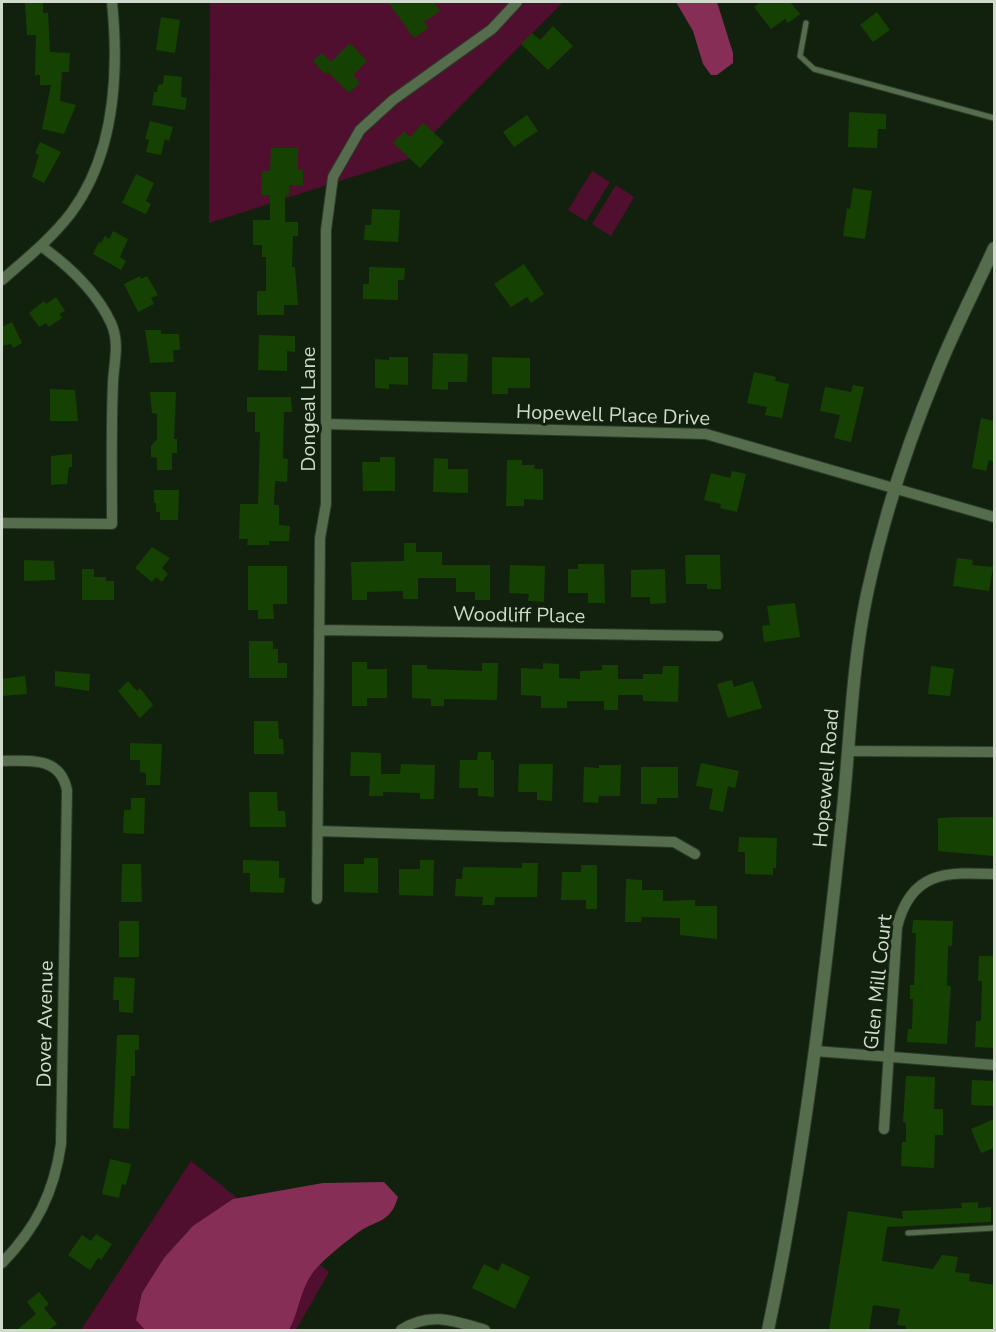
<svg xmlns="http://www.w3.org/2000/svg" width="996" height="1332" viewBox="0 0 996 1332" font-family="'Nunito Sans',sans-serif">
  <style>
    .green { fill: #510f2f }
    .water { fill: #872e56 }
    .building { fill: #154202 }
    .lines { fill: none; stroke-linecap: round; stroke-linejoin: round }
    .service-casing { stroke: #2d3b29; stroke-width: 7 }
    .minor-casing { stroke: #2d3b29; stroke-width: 12 }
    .tertiary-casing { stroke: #2d3b29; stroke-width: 14 }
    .service { stroke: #556d4d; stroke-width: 5 }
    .minor { stroke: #556d4d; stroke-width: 10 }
    .tertiary { stroke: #556d4d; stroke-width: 12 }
    .labels { text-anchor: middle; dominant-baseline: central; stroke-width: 6; stroke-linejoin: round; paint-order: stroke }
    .street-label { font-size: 20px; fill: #d0dacd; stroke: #12210e }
  </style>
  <rect width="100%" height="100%" fill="#12210e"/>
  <path class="green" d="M210,2H563L408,159L209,223Z
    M592,171L610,182L586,221L568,210Z
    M616,185L634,197L611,236L592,224Z
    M191,1161L329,1272L296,1330H81Z"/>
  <path class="water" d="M676,2H717L733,53V63L717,75H711L703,64L693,31Z
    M384,1182L398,1197C390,1225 375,1219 356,1234C342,1245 325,1258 314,1271C300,1289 299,1312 289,1330H145L136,1320L142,1293L164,1258L193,1226L233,1199L323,1183Z"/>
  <path class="building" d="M43,2V13H48L50,52L70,53L69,72H62L60,101L76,105L64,134L42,129L51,85H40V75H35L36,35H27L25,3Z
    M388,2H434L440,11L424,22L428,28L414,38Z
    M761,2H790L800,14L788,23L785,19L771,29L754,7Z
    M877,12L890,30L873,42L860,25Z
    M161,17L180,20L175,53L156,50Z
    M553,26L573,46L548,70L521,44L532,33L540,40Z
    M350,43L367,61L353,75L360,83L349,93L328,72L325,74L313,61L322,53L331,62Z
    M164,75L182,77L181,97L187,98L185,110L152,105L154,92H157L158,85L163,84Z
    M849,112L886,114V129H878L877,148L848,147Z
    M527,115L538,131L514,147L503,132Z
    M150,121L173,127L169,141L165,139L161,155L146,152L149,140L145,139Z
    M423,123L444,142L420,168L393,143L404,131L410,137Z
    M40,142L61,152L44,183L32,177L39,155L35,153Z
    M271,148H298V170H303V186L289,185V195H285V222H298V236H293L292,267H295L298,305H284V315H257V291H266V257H262V245H253V220H270V195H261L262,171H270Z
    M136,174L154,183L146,201L151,204L146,214L122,203Z
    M853,188L872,191L865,239L843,236L847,208L850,209Z
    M372,209L400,210L398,242L364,240L365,225H371Z
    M113,231L128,239L120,257L126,261L121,270L93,254L99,242L101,243L105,236L109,239Z
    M524,264L544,294L531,303L527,297L511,307L494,284Z
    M369,267L405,268L404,280H398V300L363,299V284H369Z
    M140,276L141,279L147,276L158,295L151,298L154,304L138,312L124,284Z
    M56,297L65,311L59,314L62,318L49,327L46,323L39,327L29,313L44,301L46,304Z
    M12,322L22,343L13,348L11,344L2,346V327Z
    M145,330H161V334H179L180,350H173L174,362L150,363Z
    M259,335L295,336V352L287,351V371L258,370Z
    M433,353L468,354L467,382H448V390L432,389Z
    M389,357H408V385L389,384V389L375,388V359L389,360Z
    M492,357L530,358V388H508V394H492Z
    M754,372L776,377L775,381L789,384L782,418L765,415L767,407L747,403Z
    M853,385L864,387L851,442L834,438L840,415L820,411L825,387L851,392Z
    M50,389L75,390L78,421H50Z
    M150,392H176L174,439H177V453H172V470H157V458L151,457V446L157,439V414L152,413Z
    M247,397H291L292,412H284L283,458L288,459L287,482L275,481L274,505H279V525L290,526L289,541H269V545H247L248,539H239L240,504H258L260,432H255V412H247Z
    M981,418L994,421V462L989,460L986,471L972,468Z
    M72,454V467H69L67,484L51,485V456Z
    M380,457H395V491H363L362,462H380Z
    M434,458L448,459V469H468V493L433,492Z
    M507,460H522V465H535L534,469H543V500L524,499V506H506Z
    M732,471L746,474L737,512L720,508L721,504L704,500L711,473L730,478Z
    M154,490H179L178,520H160V512H156V503H154Z
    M404,543H416V552H442V565H490V600H475V592H456V578H418V599H403V591L367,592V600H352L351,562L404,561Z
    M152,547L170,558L162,568L168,574L162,582L156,577L152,582L135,568Z
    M685,555H720L721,589H707V584H686Z
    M957,558L973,560L972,565L993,567L989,591L953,586Z
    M24,560L54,561L55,580L24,581Z
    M578,564H604L605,603H588V593H568V569H578Z
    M510,565L545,566L544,602L528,601L529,594L509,593Z
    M248,566H287V604H273L274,619H258V610H248Z
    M82,569H94V577H106V581H114V600H82Z
    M665,569L666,603L650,604V597H631V570Z
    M795,603L800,637L764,642L762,626L770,625L767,606Z
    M249,641H273V649H278V663H287V678H249Z
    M352,662H367V669H387V698H367V706H352Z
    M482,663H498L497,700L444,699V706H431V699L412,698V665H427V669L482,671Z
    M543,663L559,664V678L580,679V671L602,670V665H618V679H643V674H662L663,666H679L678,702L643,701V695H618V710H604V701H567V708H541V696L521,695V668L543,669Z
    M931,666L954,669L950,696L928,694Z
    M55,671L90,674L89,691L55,686Z
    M25,676L27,694L2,696V679Z
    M732,680L734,687L753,681L762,708L728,718L717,684Z
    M128,681L137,691L140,688L153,705L140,718L118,691Z
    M254,721H278L279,739H283L284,754H254Z
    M130,743L162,744L160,785H146V773L140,772V760H130Z
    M351,752L381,753V774H400L401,764L435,765L434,799H420V793L383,792V796H369L370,776H350Z
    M478,752H491V760H494V797L478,796V788H459L460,760H477Z
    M701,763L739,771L735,788L728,786L723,812L709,809L713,789L696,786Z
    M519,764H553L552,801L537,800V792H518Z
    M599,765H621L620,796H599L598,803L583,802L584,767L599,768Z
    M641,767H678V798H657V804H641Z
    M249,792H277L278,811H285L286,827H250Z
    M131,798H145L144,834L123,833L124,810H131Z
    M956,817H994V856L938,851V818Z
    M739,837L777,838L776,868H773V875L745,874V852H738Z
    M364,858H378V893L344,892V864H364Z
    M243,860L279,861V878H285L284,893L250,892V873H243Z
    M420,860H434L433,896L399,895V869H420Z
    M522,863H538L537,897H495L494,905H482L483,897L455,896L456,879H462L463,867L522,868Z
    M122,864H141L142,902H121Z
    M581,865H597V909H586V900H561L562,872H581Z
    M626,879L642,880V890H663V901L695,900V906H717V939L680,935V918L642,917L641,922H625Z
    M913,920L953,921L952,946H948L947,986H951L947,1044L907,1042L908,1029H912L913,999H910V985H914L916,933H912Z
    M119,921H139V957H119Z
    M979,956H994V1048L975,1047L976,1021H981L982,981H978Z
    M114,977L135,978L133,1013L119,1012V1000H113Z
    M117,1035H139V1050H135V1076H131L129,1129L113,1128Z
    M906,1076L935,1077L934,1109H943V1135H935L934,1168L901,1166L902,1142H906V1123L903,1122Z
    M972,1080L994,1081V1106L971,1105Z
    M994,1119V1148L981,1153L971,1129Z
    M110,1159L131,1164L126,1185L122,1184L119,1198L102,1194Z
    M978,1202V1208L991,1207V1222L887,1227L882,1261L933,1269L942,1255L958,1257L955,1272L970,1274L969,1281L994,1285V1330H906V1326L897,1325L900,1309L873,1305L869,1330H829L848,1211L903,1219L902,1211L962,1208L961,1203Z
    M96,1234L112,1244L101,1260L98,1258L90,1270L68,1255L82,1235L91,1241Z
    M502,1263L530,1277L515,1309L472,1288L484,1264L498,1271Z
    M39,1292L49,1304L44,1308L57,1324L48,1330H17L36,1314L27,1302Z"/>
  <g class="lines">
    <defs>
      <path id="service" d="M806,23L800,56L814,69L994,118
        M908,1233L994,1228"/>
      <path id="minor" d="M2,280C26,259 51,239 71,213C115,154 119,72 112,2
        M326,424L706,434L994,517
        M2,523L112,524C112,476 111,429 113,382C114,362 120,343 111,323C96,291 69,266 41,246
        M319,630L718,636
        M848,751L994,752
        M2,761C30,761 60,756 67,790L61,1144C54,1193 36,1228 2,1263
        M318,831L674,842L695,854
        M317,899L320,538L326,504V230L333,177L360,130L393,100L492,29L517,2
        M815,1051L994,1065
        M884,1129L897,927C911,871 946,872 994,874
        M401,1330C429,1311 455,1321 485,1330"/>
      <path id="tertiary" d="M768,1330C803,1165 823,995 841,827C850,749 851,670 867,594C883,519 907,445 936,375C953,332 975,290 994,248"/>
    </defs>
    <use href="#service" class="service-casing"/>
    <use href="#minor" class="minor-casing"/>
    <use href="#tertiary" class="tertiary-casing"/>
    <use href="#service" class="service"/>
    <use href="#minor" class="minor"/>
    <use href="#tertiary" class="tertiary"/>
  </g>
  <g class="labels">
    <g class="street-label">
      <text transform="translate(308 409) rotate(-90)">Dongeal Lane</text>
      <text transform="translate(613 415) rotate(2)">Hopewell Place Drive</text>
      <text transform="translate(519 615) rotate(1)">Woodliff Place</text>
      <text transform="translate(826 778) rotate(-85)">Hopewell Road</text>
      <text transform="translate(878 982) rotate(-84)">Glen Mill Court</text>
      <text transform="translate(45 1024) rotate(-89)">Dover Avenue</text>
    </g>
  </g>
  <rect width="996" height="1332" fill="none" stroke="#d0dacd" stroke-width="6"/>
</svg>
